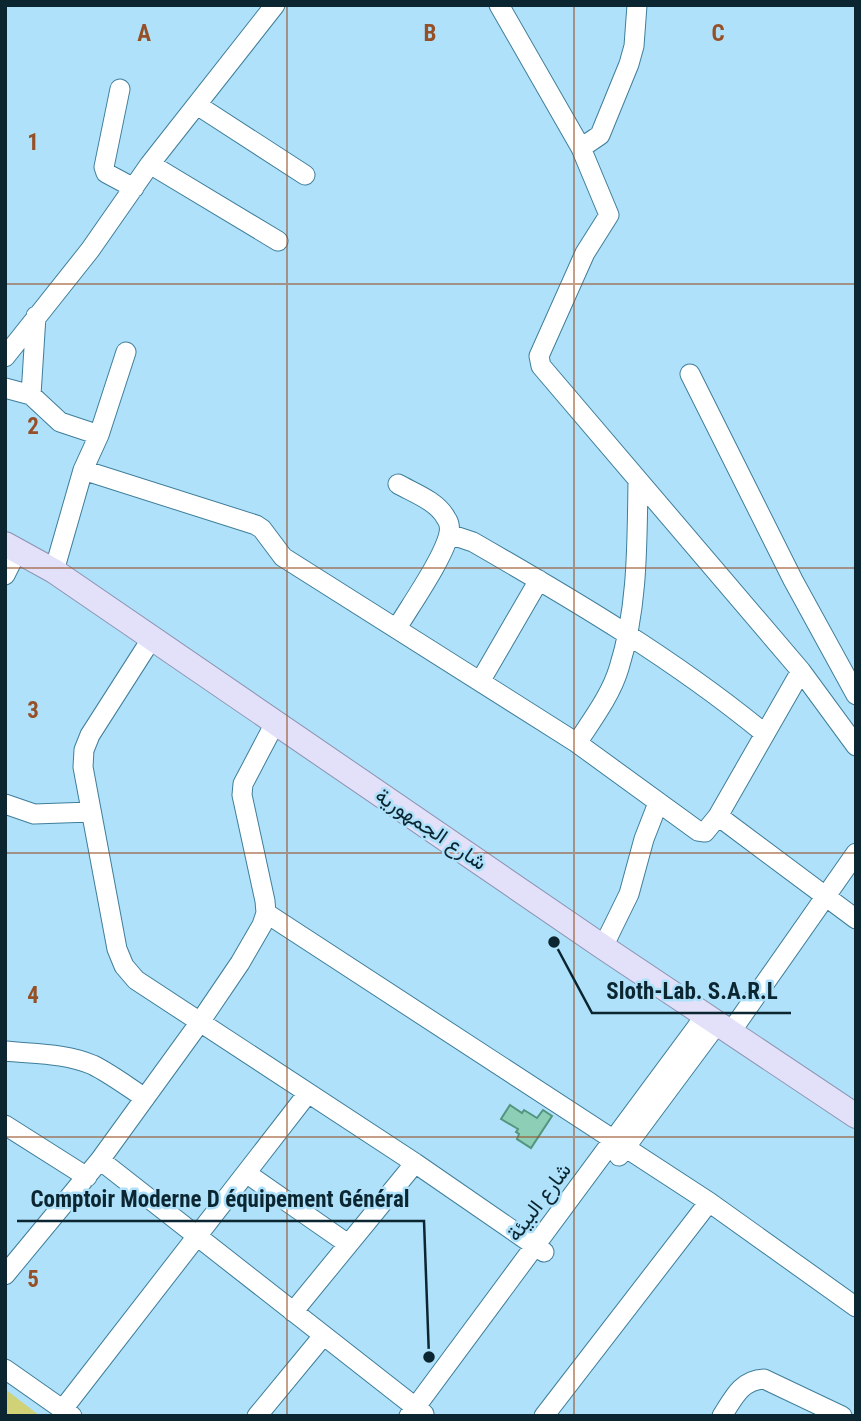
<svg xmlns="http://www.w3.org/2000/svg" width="861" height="1421" viewBox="0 0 861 1421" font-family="'Roboto Condensed',Vazirmatn,sans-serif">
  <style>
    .park { fill: #d1d177 }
    .building { fill: #8ccfb6; stroke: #53957e; stroke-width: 2 }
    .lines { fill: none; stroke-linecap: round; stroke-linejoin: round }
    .minor-casing { stroke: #3f7e9a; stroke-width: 21 }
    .major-casing { stroke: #8b93b0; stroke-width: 26 }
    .minor { stroke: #fff; stroke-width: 19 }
    .major { stroke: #e3e1f9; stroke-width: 24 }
    .grid { fill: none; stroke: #965027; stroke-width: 2; stroke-opacity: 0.55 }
    .labels { text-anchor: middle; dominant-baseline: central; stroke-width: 5; stroke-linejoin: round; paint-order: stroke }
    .street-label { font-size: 21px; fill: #0b2631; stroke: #afe1fa }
    .grid-label { font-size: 23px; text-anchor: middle; font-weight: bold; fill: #965027; stroke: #afe1fa; stroke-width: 5; stroke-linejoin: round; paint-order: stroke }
    .leader { fill: none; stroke: #0b2631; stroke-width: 2.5 }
    .callout-dot { fill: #0b2631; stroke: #afe1fa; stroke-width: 2.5 }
    .callout-label { font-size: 23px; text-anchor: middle; font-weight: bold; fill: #0b2631; stroke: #afe1fa; stroke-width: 5; stroke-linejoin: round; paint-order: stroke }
  </style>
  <rect width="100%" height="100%" fill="#afe1fa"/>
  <path class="park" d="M5,1389L40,1416H5Z"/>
  <path class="building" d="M510,1105L522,1113L524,1110L537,1118L543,1110L552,1116L531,1148L517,1139L519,1134L516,1132L518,1129L501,1119Z"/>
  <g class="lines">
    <defs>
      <path id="minor" d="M499,5L581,148L609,215L585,253L539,356L541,366L801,671L856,746
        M120,89L104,167L106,173L134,188
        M197,105L305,175
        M581,148L600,135L629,64L634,46L637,5
        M150,164L278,241
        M5,357L90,250L150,164L275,5
        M690,374L793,580L856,695
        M5,388L31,395L60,422L99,435
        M31,395L36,316
        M83,470L256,525L262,529L283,557L577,743L698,831L705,832L718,816L801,671
        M449,534L473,542C574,600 674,659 764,733
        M54,571L83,470L99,435L126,352
        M5,575L17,551
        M397,628C410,606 445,556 449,533C450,528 449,522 446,518C437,501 414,493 398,484
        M152,638L90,735L84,750L83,767L117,949L124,966L136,980L415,1163L544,1252
        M481,680L539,580
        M577,743C592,720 611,695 619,668C638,608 637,543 638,481
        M5,804L34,814L91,812
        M718,816L856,919
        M266,913L709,1202L856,1307
        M603,947L629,894L644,839L658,803
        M730,1033L856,853
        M5,1051C34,1054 66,1053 93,1065C111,1074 128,1087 145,1098
        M5,1125L87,1177
        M619,1156L717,1024
        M100,1160L424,1414
        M246,1173L348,1244
        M5,1275L100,1160L200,1022L240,963L262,925L266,913L265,901L242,795L243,784L275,723
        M293,1312L415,1163
        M5,1369L72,1416
        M63,1409L308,1093
        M257,1416L323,1336
        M409,1416L705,1016
        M544,1416L709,1202
        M722,1416C733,1399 741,1380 764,1379L842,1416"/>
      <path id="major" d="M5,544L54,571L603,947L856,1116"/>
    </defs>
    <use href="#minor" class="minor-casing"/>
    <use href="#major" class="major-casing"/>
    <use href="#minor" class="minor"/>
    <use href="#major" class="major"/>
  </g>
  <path class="grid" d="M287,5V1416M574,5V1416M5,284H856M5,568H856M5,853H856M5,1137H856"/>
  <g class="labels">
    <g class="street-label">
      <text transform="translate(431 829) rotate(34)">شارع الجمهورية</text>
      <text transform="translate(539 1202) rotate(-53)">شارع البيئة</text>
    </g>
  </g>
  <g class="grid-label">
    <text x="144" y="41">A</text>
    <text x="430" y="41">B</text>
    <text x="718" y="41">C</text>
    <text x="33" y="150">1</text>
    <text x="33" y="434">2</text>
    <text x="33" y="718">3</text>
    <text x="33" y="1003">4</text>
    <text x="33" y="1287">5</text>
  </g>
  <path class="leader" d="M554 942L592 1013H791M429 1357L424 1221H17"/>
  <g class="callout-dot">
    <circle cx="554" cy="942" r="7"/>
    <circle cx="429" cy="1357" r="7"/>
  </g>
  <g class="callout-label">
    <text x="692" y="999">Sloth-Lab. S.A.R.L</text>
    <text x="220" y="1207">Comptoir Moderne D équipement Général</text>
  </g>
  <rect width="861" height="1421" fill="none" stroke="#0b2631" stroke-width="14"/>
</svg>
